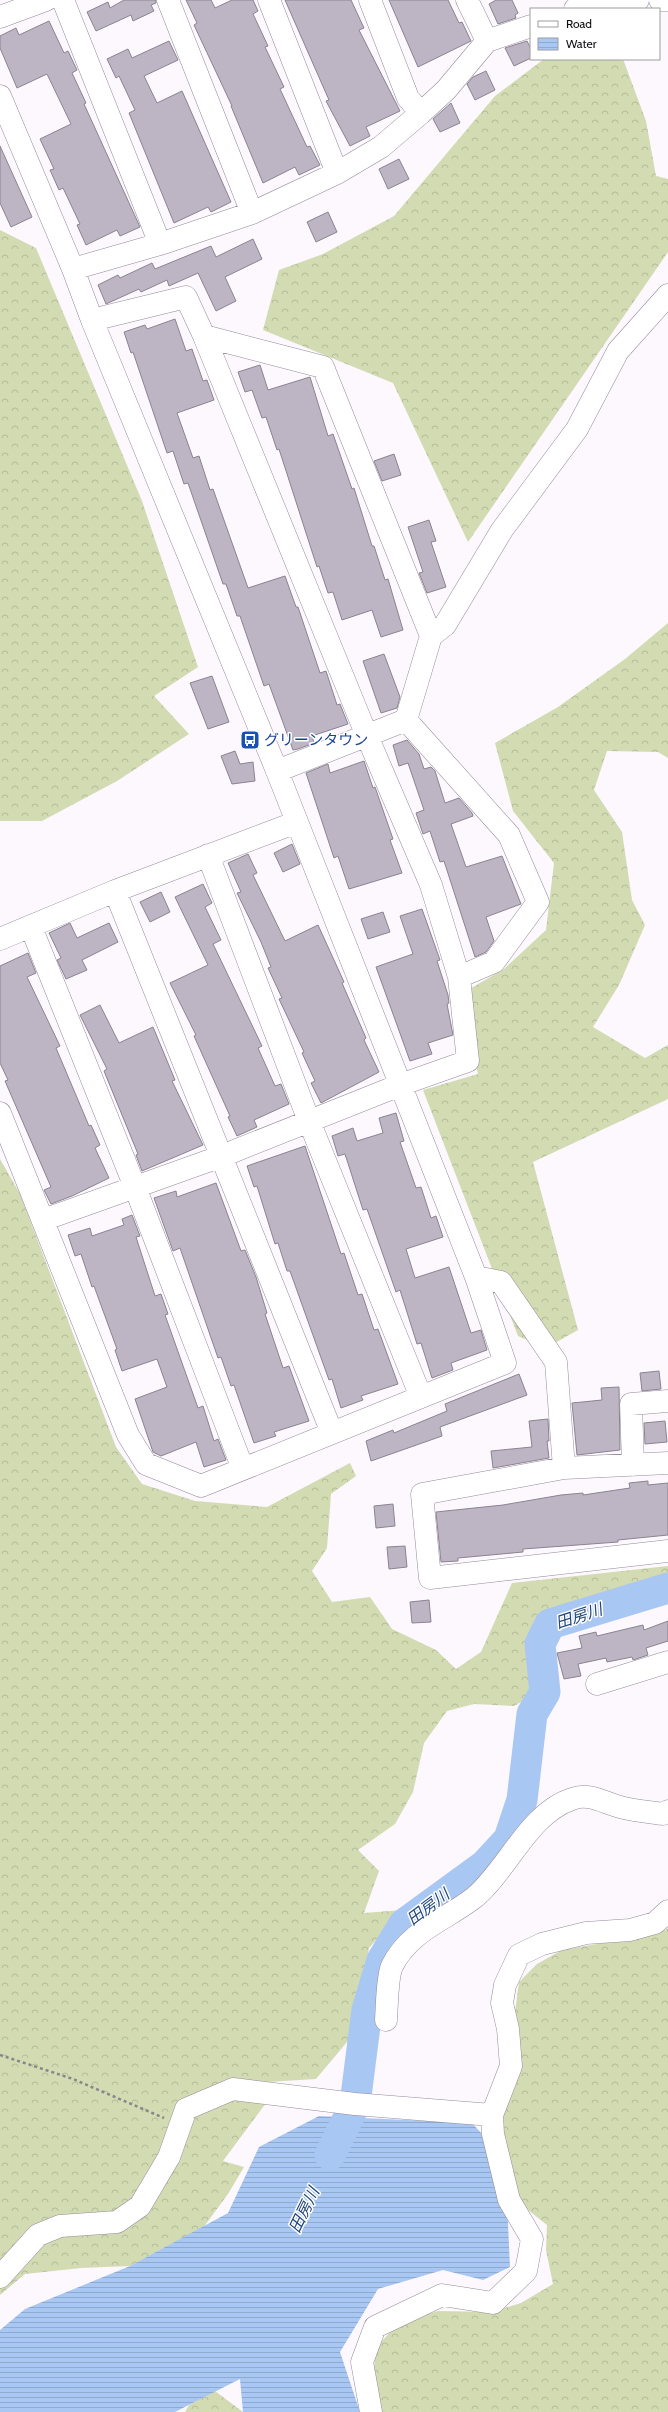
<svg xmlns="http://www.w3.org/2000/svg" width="668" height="2412" viewBox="0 0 668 2412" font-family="Cabin,'Noto Sans JP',sans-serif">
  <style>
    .forest { fill: url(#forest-crowns) }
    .water { fill: url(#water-rules) }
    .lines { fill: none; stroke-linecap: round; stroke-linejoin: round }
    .river { stroke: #a9c7f3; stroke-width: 31 }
    .building { fill: #bdb5c3; stroke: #8b8391 }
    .minor-casing { stroke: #958b99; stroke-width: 23 }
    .path { stroke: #89858b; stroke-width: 2.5; stroke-dasharray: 3 3; stroke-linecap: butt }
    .minor { stroke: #fff; stroke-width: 22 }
    .labels { text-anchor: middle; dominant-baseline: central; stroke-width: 3; stroke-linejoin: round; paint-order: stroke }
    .transit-label { font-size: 15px; fill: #164399; stroke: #fff; text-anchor: start }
    .water-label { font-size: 16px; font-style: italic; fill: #22467c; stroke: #fff }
  </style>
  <defs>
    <pattern id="forest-crowns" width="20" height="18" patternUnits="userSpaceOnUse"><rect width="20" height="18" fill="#d3dbb2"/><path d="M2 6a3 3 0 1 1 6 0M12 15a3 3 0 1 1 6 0" fill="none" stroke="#b4bb98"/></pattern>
    <pattern id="water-rules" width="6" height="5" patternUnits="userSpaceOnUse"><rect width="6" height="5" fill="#a9c7f3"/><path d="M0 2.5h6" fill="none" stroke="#90aacf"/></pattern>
  </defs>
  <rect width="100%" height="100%" fill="#fcf8fe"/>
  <path class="forest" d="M544,59H623L646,121L656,176L668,179V252L468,542L393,383L263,330L279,270L323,254L394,216L495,96Z
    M0,230L36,248L142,501L198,667L154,696L189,734L117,781L42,821H0Z
    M668,623V758L658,752L607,751L594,790L622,832L632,900L645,925L619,985L593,1027L645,1058L668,1045V1099L533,1162L578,1330L546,1348L518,1336L423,1090L478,1074L461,994L504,969L546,930L554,863L513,811L495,743L558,707L625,659Z
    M0,1159L20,1194L116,1447L142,1484L195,1501L267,1507L350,1463L356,1476L331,1494L327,1548L312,1571L332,1602L370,1597L392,1629L436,1650L456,1669L481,1652L512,1583L668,1566V1597L550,1622L532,1636V1696L514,1706L474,1704L447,1711L424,1743L413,1792L395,1824L358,1850L379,1871L364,1913L403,1910L369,1948L352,2036L316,2079L267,2082L266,2103L223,2161L244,2167L228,2194L203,2228L130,2266L81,2268L25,2274L0,2295Z
    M668,1927V2412H380L372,2388L376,2348L398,2323L438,2311L491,2312L521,2303L553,2284L546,2250L547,2225L518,2202L505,2159L501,2118L519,1982L537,1964L562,1950L643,1936L666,1930Z
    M215,2391L243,2412H185L189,2405Z"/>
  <path class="water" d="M319,2116L472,2123L505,2159L510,2267L483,2280L443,2270L378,2289L340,2352L360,2412H243L240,2379L175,2412H0V2330L25,2309L130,2266L228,2213L259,2147Z"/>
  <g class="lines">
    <path class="river" d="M330,2155L355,2104L367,2010L382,1960L404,1924L485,1865L509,1839L522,1800L532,1714L545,1692L540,1644L550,1624L668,1588"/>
  </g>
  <path class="building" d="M124,0H156V3L151,5L154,11L133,21L131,15L96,31L87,12L108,2L110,8Z
    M186,0H211L215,8L232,0H253L258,11L253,14L268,46L265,47L284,87L280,89L307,147L310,146L320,165L299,175L295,167L263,183L231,106H232L194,25L197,23Z
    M285,0H351L364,28L359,30L400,111L366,127L370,136L350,146L326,101L329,100Z
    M389,0H448L459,23L462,22L471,41L418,67Z
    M496,0H512L518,13L515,15L516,18L498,24L489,4Z
    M49,21L64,53L68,51L77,70L72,73L86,103L84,104L140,227L120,236L117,230L86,245L77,225L80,224L63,188L59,190L50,170L54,169L40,139L71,124L47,74L17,88L0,48V36L16,28L19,35Z
    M169,41L178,60L144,76L157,103L182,91L231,202L211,212L208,207L174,223L129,113L135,110L119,76L116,78L107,59L128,49L132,58Z
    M527,41L531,49V58L514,66L505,48Z
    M486,71L495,90L475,100L467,84L473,77Z
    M451,103L460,123L440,132L433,119Z
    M0,146L32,217L11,227L0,203Z
    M399,159L409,179L388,189L379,169Z
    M328,212L337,232L316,242L307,222Z
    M253,239L262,259L225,277L236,301L216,311L198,273L169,286L167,280L141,292L139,289L106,304L98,285L118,275L120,278L152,263L155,269L211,246L216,257Z
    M175,319L186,351L192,349L203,381L207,380L214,400L177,413L193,458L199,456L210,490L213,489L248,588L285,576L296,607H298L320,673L326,671L337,705L340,704L348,724L312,736L314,743L298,749L293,750L269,684L264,686L240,616H237L226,584H223L188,483L184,484L173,451L167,453L133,352L131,353L124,332L145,325L147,329Z
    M260,365L268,390L310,377L328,436L333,434L352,489L354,488L372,546H374L385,580L388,579L403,630L381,637L372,610L342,620L333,592L328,593L319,566L317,567L279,449L277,450L266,417L262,418L252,390L245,392L238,372Z
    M394,454L401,475L382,481L374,461Z
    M429,520L436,541L431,542L446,587L427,593L419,573L423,572L408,527Z
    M384,654L400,697L397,708L381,713L363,661Z
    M212,676L229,722L208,729L190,683Z
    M407,740L419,754L424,769L431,767L435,771L445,803L459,798L472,813L473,816L451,824L466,867L502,856L521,904L486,917L494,941L486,952L475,957L444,861L440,862L430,831L423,834L416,813L424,810L408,763L399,766L393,745Z
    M235,751L240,764L253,762L255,781L232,784L221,756Z
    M364,761L373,788L375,787L393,839L390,840L402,873L349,889L338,856L334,858L306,773L328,764L330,773Z
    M292,844L300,864L283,872L274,853Z
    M248,854L257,873L253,875L285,941L318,925L344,982L342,983L366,1038L364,1040L379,1072L321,1103L311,1083L315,1081L302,1053L304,1052L279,999L282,998L268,968L271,967L261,942L237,893L241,892L228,863Z
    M203,884L212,903L205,907L221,940L213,944L262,1046L258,1048L275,1086L281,1084L289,1104L254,1120L257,1127L237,1136L228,1117L230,1116L194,1036L196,1035L170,983L208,965L175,897Z
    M161,892L170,912L150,922L140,902Z
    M422,909L440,960L437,961L448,995L449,1003L447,1004L453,1035L428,1043L432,1054L410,1061L376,967L413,954L400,916Z
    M383,912L390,932L368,939L361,919Z
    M70,923L77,938L109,923L118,942L82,960L87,970L66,979L57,960L61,958L49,933Z
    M28,953L36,973L27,977L60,1046L56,1048L89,1126L91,1125L100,1145L95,1148L109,1178L72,1196L51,1204L44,1190L51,1187L5,1081L8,1080L0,1063V966Z
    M100,1005L119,1043L153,1027L175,1080L172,1081L203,1145L142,1171L136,1155L138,1154L104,1071L107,1069L80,1015Z
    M396,1113L404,1141L400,1142L416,1188L421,1187L431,1218L436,1216L443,1237L406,1249L415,1278L449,1267L471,1333L481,1330L487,1350L451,1363L453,1370L432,1378L421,1343L417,1344L400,1290L396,1292L367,1209L363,1210L345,1154L338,1156L332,1136L353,1128L357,1141L383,1133L379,1118Z
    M305,1146L341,1254L344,1253L358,1295L362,1294L374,1330L378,1329L398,1384L361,1396L363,1400L341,1408L332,1379L329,1380L290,1271H287L278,1243L275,1244L257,1186L254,1187L247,1166Z
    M216,1183L241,1251L245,1250L256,1277L267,1313L265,1314L283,1368L289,1366L309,1421L274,1432L276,1436L254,1443L234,1385L231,1386L221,1357L218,1358L180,1248L173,1251L154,1198L176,1191L177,1197Z
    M132,1215L140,1236L136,1237L155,1296L161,1294L168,1314L165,1315L198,1408L203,1406L214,1441L218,1439L226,1460L204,1467L196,1442L161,1456L153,1452L135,1399L167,1387L157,1359L122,1371L115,1350L117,1349L94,1286L92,1287L81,1254L75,1256L68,1235L90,1228L92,1236L124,1225L122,1219Z
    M659,1371L661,1389L642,1391L640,1373Z
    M519,1374L527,1395L440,1427L442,1436L371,1461L366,1441L393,1430L394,1433L447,1411L445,1404Z
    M619,1387L620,1450L577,1455L572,1403L602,1400L601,1388Z
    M548,1419L549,1441H547L549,1458L493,1468L491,1451L532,1447L529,1421Z
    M665,1421L667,1442L645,1444L644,1423Z
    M648,1481V1485L668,1483V1535L618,1540V1542L523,1549V1552L458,1558V1561L441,1562L436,1512L503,1505L561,1495L583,1493V1495L630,1488L629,1483Z
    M393,1504L395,1526L376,1528L374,1506Z
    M405,1546L407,1567L389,1569L387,1547Z
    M429,1600L431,1622L412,1623L410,1602Z
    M668,1621V1641L646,1648L648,1655L633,1660L632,1657L607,1662L606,1658L578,1664L581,1676L564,1679L557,1653L582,1648L579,1636L596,1632L597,1636L643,1625L644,1630Z"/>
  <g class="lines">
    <defs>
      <path id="minor" d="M63,0L160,244
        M168,0L252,213
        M269,0L337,173
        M370,0L408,98L421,113
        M467,0L487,41
        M660,0H668
        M575,9L638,0
        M0,17L46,0
        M0,96L73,269L92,320L277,771L476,1277L505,1363L201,1486L146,1464L128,1435L0,1113
        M73,269L160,244L252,213L337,173L381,147L421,113L446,90L487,41L531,26
        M92,320L186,297L204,336L323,367L431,636
        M204,336L367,736L431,885L459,977
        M406,720L431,636L445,625L502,530L577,429L618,351L668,295
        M277,771L406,720
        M208,855L309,1121L421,1397
        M115,891L332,1433
        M31,927L135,1187L243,1469
        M0,939L115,891L297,822
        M43,1220L222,1156L400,1085L468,1061L459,977L494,962L538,902L509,835L406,720
        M476,1277L501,1282L556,1362L564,1468
        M668,1463L564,1468L422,1494L430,1578L668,1551
        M633,1465L631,1404L668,1401
        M597,1684L668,1662
        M386,2020C387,2007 387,1977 392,1966C410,1930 446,1920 475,1897C508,1869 529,1813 572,1799C591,1792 605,1804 624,1808C637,1811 650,1812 663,1814L668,1811
        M0,2277L38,2235L60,2226L117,2222L140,2206L169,2157L186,2109L233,2089L355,2104L492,2115
        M371,2412L362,2362L375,2327L442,2295L493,2303L526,2271L532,2239L509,2200L493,2134L492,2115L511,2066L508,2029L502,2003L505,1985L519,1955L542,1944L586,1933L630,1930L655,1923L668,1911"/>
    </defs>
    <use href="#minor" class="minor-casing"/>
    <path class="path" d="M0,2055L73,2079L164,2118"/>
    <use href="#minor" class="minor"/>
  </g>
  <defs>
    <symbol id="bus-square" viewBox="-11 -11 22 22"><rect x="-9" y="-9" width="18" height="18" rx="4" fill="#1a4fb4" stroke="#fff"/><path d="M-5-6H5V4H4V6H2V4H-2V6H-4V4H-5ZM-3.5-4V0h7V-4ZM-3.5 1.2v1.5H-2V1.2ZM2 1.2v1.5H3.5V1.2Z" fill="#fff"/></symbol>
  </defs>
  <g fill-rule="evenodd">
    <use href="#bus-square" x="239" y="729" width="22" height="22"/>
  </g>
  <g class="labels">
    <g class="transit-label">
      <text x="264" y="740">グリーンタウン</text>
    </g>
    <g class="water-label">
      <text transform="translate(579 1616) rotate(-18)">田房川</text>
      <text transform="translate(428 1907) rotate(-37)">田房川</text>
      <text transform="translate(304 2210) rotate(-64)">田房川</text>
    </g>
  </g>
  <rect x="530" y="8" width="130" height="52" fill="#ffffff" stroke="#9f9ea0"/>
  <rect x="538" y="21" width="20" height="6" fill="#ffffff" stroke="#9f9ea0"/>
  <text x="566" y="28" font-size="12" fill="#0f0c11">Road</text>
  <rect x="538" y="38" width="20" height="12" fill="url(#water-rules)" stroke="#9f9ea0"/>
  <text x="566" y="48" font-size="12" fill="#0f0c11">Water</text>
</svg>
